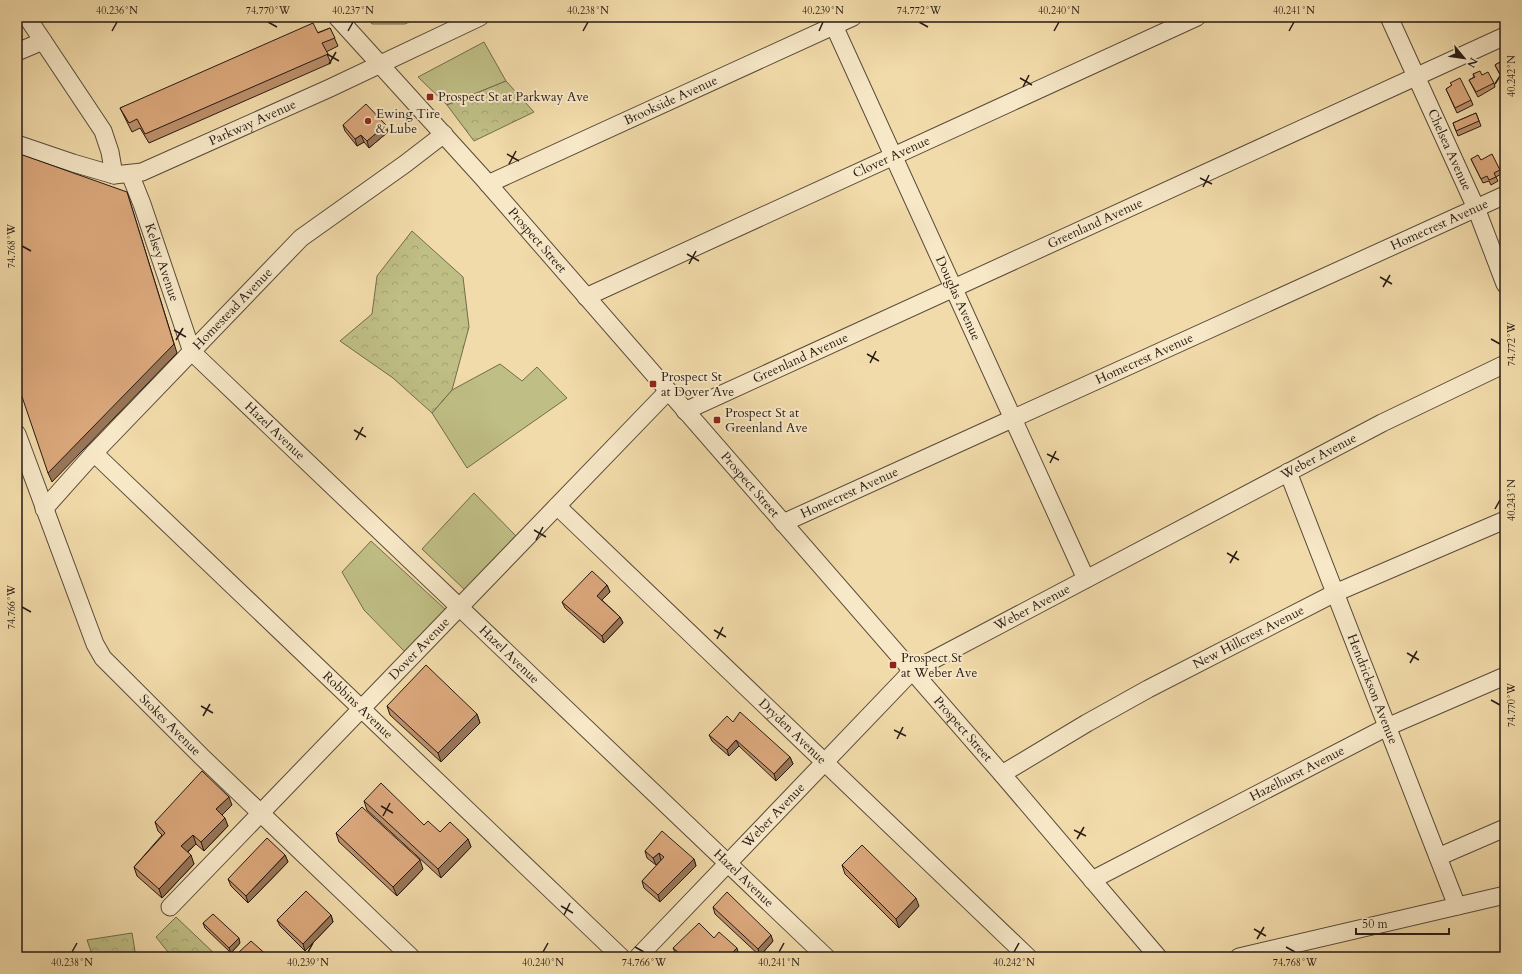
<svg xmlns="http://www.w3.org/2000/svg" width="1522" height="974" viewBox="0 0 1522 974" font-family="Cardo,serif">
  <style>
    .grass { fill: #bfbe85; stroke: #726c4c }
    .forest { fill: url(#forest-crowns); stroke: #726c4c }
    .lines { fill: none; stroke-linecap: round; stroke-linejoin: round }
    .minor-casing { stroke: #594a3a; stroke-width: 19 }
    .minor { stroke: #f7e8c8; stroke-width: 17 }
    .wall { fill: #bc906b; stroke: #261a14 }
    .shaded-wall { fill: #997657; stroke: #261a14 }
    .building { fill: #dba87c; stroke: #261a14 }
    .ticks { fill: none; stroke: #261a14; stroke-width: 1.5 }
    .poi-dot { fill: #8f2418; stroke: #f7e8c8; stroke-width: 1.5 }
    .labels { text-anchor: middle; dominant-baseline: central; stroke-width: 4; stroke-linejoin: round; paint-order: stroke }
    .poi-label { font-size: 13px; fill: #261a14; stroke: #f7e8c8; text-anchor: start }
    .street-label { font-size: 13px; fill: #261a14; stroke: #f7e8c8 }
    .neatline { fill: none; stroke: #261a14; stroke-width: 1.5 }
    .ticks-label { font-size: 10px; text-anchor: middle; fill: #261a14 }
  </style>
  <defs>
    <pattern id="forest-crowns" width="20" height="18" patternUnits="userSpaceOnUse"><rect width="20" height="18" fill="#bfbe85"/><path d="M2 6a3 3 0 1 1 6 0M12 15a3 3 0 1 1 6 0" fill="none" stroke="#a4a372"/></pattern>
  </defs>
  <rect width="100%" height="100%" fill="#f2dbaa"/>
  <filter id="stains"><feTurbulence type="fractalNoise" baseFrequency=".005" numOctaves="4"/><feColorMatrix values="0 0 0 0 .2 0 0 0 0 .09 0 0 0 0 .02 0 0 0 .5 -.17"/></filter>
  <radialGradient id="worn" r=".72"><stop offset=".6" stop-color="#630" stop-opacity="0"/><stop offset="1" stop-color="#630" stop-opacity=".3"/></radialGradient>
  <path class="grass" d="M365,17H420L405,24H372Z
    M484,42L506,81L447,105L418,77Z
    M500,364L522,381L537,367L567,398L467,468L432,413L452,390Z
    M474,493L516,536L466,591L422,549Z
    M371,541L447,611L407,654L364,610L342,572Z"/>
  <path class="forest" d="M506,81L534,112L474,141L447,105Z
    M412,231L463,277L469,327L452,390L432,413L393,378L340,341L372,314L377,276Z
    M176,917L218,957H172L156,937Z
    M132,933L136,957H93L87,940Z"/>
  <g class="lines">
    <defs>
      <g id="minor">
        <path d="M27,17L103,131L110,152L114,175"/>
        <path id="s1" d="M337,17L483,178L1002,774L1158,957"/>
        <path id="s2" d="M830,17L1086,579"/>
        <path id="s3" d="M1389,17L1476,208L1505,284"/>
        <path d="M17,52L43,41"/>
        <path id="s4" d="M17,144L73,163L114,175L142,172L330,88L480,17"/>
        <path id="s5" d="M130,174L142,204L192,352L826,957"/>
        <path id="s6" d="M488,184L853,17"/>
        <path id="s7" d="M586,297L1197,17"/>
        <path id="s8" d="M685,411L1505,36"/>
        <path id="s9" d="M17,434L95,644L103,658L202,757L411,957"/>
        <path id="s10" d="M94,453L621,957"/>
        <path id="s11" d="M1288,472L1457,906"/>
        <path id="s12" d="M557,506L1028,957"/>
        <path id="s13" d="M44,509L94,453L301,238L405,164L444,134"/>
        <path id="s14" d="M783,523L1505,195"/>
        <path id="s15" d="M1002,774L1087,723L1148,689L1335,593L1505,520"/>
        <path d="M1438,857L1505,828"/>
        <path id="s16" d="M1092,880L1387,727L1505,676"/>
        <path id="s17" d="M170,907L668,391"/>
        <path id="s18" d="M638,957L912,671L1382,423L1505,364"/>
        <path d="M1239,957L1505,895"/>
      </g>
    </defs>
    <use href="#minor" class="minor-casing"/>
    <use href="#minor" class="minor"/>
  </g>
  <path class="wall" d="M330,28L338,46L326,52L331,63L149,143L140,128L132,132L120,108Z
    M1505,59V84L1497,69L1495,65Z
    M1473,74L1482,75L1494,83L1495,87L1478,97L1469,80L1474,77Z
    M1451,86L1471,100L1473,105L1457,113L1446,89Z
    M1476,113L1481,126L1458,136L1453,123Z
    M343,125L388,132L369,148L364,142L357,146L345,131Z
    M1471,159L1481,160L1500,170L1501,174L1496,177L1498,181L1491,185L1489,181L1483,183Z
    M607,585L610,592L602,600L620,617L623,623L604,643L565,608L562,602Z
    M387,706L477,714L480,723L441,762L390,715Z
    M733,722L790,757L793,764L776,781L739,746L729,756L712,741L709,735Z
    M364,801L424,825L440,832L468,839L471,847L441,878L367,810Z
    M232,805L222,815L228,826L204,851L196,844L188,852L194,864L162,898L137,876L134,867L162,835L158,831L155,822Z
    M336,833L423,869L397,896L339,842Z
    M645,851L694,859L696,866L660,902L644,888L642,881L662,860H661L656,865L647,858Z
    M285,855L288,862L248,903L231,886L228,879Z
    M842,865L919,906L899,928L845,874Z
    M713,907L773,941L760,956L715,914Z
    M331,915L333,922L305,951L280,926L277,920Z
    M203,923L240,943L231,953L205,928Z
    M714,938L739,955L737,957H679L676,954L673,948Z
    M239,952L269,957H241Z"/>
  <path class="shaded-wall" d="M386,125L388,132L369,148L367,141Z
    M361,135L364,142L357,146L355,139Z
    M127,192L177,353L52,482L48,473Z
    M607,585L610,592L599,603L597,596Z
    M620,617L623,623L604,643L602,636Z
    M477,714L480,723L441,762L438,753Z
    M736,740L739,746L729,756L727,750Z
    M790,757L793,764L776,781L774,774Z
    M229,797L232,805L219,818L216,809Z
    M225,818L228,826L204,851L201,842Z
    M193,835L196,844L184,855L181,846Z
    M468,839L471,847L441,878L438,869Z
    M659,853L661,860L656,865L653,858Z
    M191,855L194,864L162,898L159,889Z
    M285,855L288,862L248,903L246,896Z
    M694,859L696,866L660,902L658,895Z
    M420,860L423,869L397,896L393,887Z
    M916,898L919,906L899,928L896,919Z
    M331,915L333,922L305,951L303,944Z
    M771,935L773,941L760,956L758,949Z
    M239,938L240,943L231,953L229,948Z
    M737,948L739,955L737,957H728Z
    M17,950L18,952L19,957H17Z"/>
  <path class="building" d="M313,23L318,33L330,28L335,38L322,43L328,54L145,134L137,119L129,123L120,108Z
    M1505,59V79L1503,80L1495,65Z
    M1480,71L1482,75L1488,72L1494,83L1476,92L1469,80L1475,77L1473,74Z
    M1460,78L1471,100L1455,108L1446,89L1452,85L1450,83Z
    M366,104L386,125L367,141L361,135L355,139L343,125Z
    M1476,113L1479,121L1456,131L1453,123Z
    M17,153L127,192L174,344L48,473L17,382Z
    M1492,154L1500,170L1494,173L1496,177L1489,180L1487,176L1481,179L1471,159L1478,155L1481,160Z
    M592,571L607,585L597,596L620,617L602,636L562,602Z
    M426,665L477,714L438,753L387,706Z
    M740,712L790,757L774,774L736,740L727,750L709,735L727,716L733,722Z
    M202,771L229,797L216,809L225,818L201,842L193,835L181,846L191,855L159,889L134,867L165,833L155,822Z
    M381,783L424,825L428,821L440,832L450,822L468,839L438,869L364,801Z
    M362,807L420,860L393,887L336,833Z
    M662,831L694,859L658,895L642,881L664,857L659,853L653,858L645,851Z
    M267,838L285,855L246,896L228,879Z
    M862,845L916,898L896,919L842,865Z
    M306,891L331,915L303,944L277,920Z
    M727,892L771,935L758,949L713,907Z
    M213,914L239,938L229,948L203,923Z
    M699,923L714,938L719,932L737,948L728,957H684L673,948Z
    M251,941L269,957H244L239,952Z
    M342,954L345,957H339Z"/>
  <path class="ticks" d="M268,22L277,27M919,22L928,27M112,31L117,22M348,31L353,22M583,31L588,22M819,31L823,22M1054,31L1059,22M1289,31L1294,22M327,54L339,61M329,64L336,52M1020,78L1032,85M1495,84L1500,76M1023,87L1029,75M507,154L519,161M509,164L516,151M1200,178L1212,184M1203,187L1209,175M22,246L31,251M687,254L699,261M689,264L696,251M1380,277L1392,284M1383,287L1390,275M174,330L186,337M1491,339L1500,344M176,340L183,328M867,354L879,361M870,363L876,351M354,430L366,437M356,440L363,427M1047,454L1059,460M1050,463L1056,451M1495,509L1500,500M534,530L546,537M536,540L543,527M1227,553L1239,560M1230,563L1237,551M22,607L31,612M714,630L726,637M717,639L723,627M1407,653L1419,660M1410,663L1417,651M1491,700L1500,705M201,706L213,713M203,716L210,704M894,730L906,736M897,739L903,727M381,806L393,813M383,816L390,803M1074,830L1086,836M1077,839L1084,827M561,906L573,913M564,915L570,903M1254,929L1266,936M1257,939L1264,927M635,947L644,952M1286,947L1295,952M72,952L77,943M308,952L313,943M543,952L548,943M779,952L784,943M1014,952L1019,943"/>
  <g class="poi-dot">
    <rect x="426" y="93" width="8" height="8" rx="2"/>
    <circle cx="368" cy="121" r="4"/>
    <rect x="649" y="380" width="8" height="8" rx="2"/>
    <rect x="713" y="416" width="8" height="8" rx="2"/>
    <rect x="889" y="661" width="8" height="8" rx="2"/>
  </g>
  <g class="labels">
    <g class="poi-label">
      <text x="438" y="97">Prospect St at Parkway Ave</text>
      <text x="376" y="114">Ewing Tire<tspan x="376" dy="15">&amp; Lube</tspan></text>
      <text x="661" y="377">Prospect St<tspan x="661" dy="15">at Dover Ave</tspan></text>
      <text x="725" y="413">Prospect St at<tspan x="725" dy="15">Greenland Ave</tspan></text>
      <text x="901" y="658">Prospect St<tspan x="901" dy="15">at Weber Ave</tspan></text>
    </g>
    <g class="street-label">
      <text stroke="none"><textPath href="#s6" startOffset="201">Brookside Avenue</textPath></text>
      <text stroke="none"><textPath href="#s4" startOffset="251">Parkway Avenue</textPath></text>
      <text stroke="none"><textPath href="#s3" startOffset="146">Chelsea Avenue</textPath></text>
      <text stroke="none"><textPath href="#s7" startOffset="336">Clover Avenue</textPath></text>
      <text stroke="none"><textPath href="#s8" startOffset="451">Greenland Avenue</textPath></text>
      <text stroke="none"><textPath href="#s14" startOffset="721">Homecrest Avenue</textPath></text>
      <text stroke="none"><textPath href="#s1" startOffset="300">Prospect Street</textPath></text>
      <text stroke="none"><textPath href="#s5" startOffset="94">Kelsey Avenue</textPath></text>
      <text stroke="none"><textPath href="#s2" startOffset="309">Douglas Avenue</textPath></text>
      <text stroke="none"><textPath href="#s13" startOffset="275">Homestead Avenue</textPath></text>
      <text stroke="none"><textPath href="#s8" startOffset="127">Greenland Avenue</textPath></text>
      <text stroke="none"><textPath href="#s14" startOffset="397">Homecrest Avenue</textPath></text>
      <text stroke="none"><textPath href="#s5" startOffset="303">Hazel Avenue</textPath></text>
      <text stroke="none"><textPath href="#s18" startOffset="856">Weber Avenue</textPath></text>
      <text stroke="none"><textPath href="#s1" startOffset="624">Prospect Street</textPath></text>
      <text stroke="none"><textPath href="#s14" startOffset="73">Homecrest Avenue</textPath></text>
      <text stroke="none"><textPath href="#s18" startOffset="532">Weber Avenue</textPath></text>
      <text stroke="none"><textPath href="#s15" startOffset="282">New Hillcrest Avenue</textPath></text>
      <text stroke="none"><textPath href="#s17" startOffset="359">Dover Avenue</textPath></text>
      <text stroke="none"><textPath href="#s5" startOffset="627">Hazel Avenue</textPath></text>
      <text stroke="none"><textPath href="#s11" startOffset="233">Hendrickson Avenue</textPath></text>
      <text stroke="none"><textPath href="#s10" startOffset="365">Robbins Avenue</textPath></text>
      <text stroke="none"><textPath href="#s9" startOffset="335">Stokes Avenue</textPath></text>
      <text stroke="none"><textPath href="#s1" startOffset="948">Prospect Street</textPath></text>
      <text stroke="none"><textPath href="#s12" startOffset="326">Dryden Avenue</textPath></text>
      <text stroke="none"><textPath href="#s16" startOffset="231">Hazelhurst Avenue</textPath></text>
      <text stroke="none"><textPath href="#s18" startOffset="196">Weber Avenue</textPath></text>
      <text stroke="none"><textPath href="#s5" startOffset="951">Hazel Avenue</textPath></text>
    </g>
  </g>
  <rect width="1522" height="974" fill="none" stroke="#f2dbaa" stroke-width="44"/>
  <g transform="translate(1464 58) rotate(119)" stroke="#f7e8c8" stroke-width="3" paint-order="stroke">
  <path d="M0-3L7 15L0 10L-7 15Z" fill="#261a14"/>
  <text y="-6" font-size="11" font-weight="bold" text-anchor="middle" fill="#261a14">N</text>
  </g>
  <path d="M1356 928v6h93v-6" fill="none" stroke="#261a14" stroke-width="2"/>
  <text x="1362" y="928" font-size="12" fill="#261a14" stroke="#f7e8c8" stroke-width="3" paint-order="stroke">50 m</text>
  <rect x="22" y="22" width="1478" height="930" class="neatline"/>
  <g class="ticks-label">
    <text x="117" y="14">40.236°N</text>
    <text x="268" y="14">74.770°W</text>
    <text x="353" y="14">40.237°N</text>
    <text x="588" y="14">40.238°N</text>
    <text x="823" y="14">40.239°N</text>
    <text x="919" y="14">74.772°W</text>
    <text x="1059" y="14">40.240°N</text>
    <text x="1294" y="14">40.241°N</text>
    <text transform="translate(1511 76) rotate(-90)" y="4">40.242°N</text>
    <text transform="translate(11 246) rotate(-90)" y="4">74.768°W</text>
    <text transform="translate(1511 344) rotate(-90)" y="4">74.772°W</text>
    <text transform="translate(1511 500) rotate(-90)" y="4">40.243°N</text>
    <text transform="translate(11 607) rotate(-90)" y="4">74.766°W</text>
    <text transform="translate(1511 705) rotate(-90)" y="4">74.770°W</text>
    <text x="72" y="966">40.238°N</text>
    <text x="308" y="966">40.239°N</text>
    <text x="543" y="966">40.240°N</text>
    <text x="644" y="966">74.766°W</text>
    <text x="779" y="966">40.241°N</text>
    <text x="1014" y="966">40.242°N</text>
    <text x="1295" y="966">74.768°W</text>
  </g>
  <rect width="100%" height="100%" filter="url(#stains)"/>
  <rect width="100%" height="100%" fill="url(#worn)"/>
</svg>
